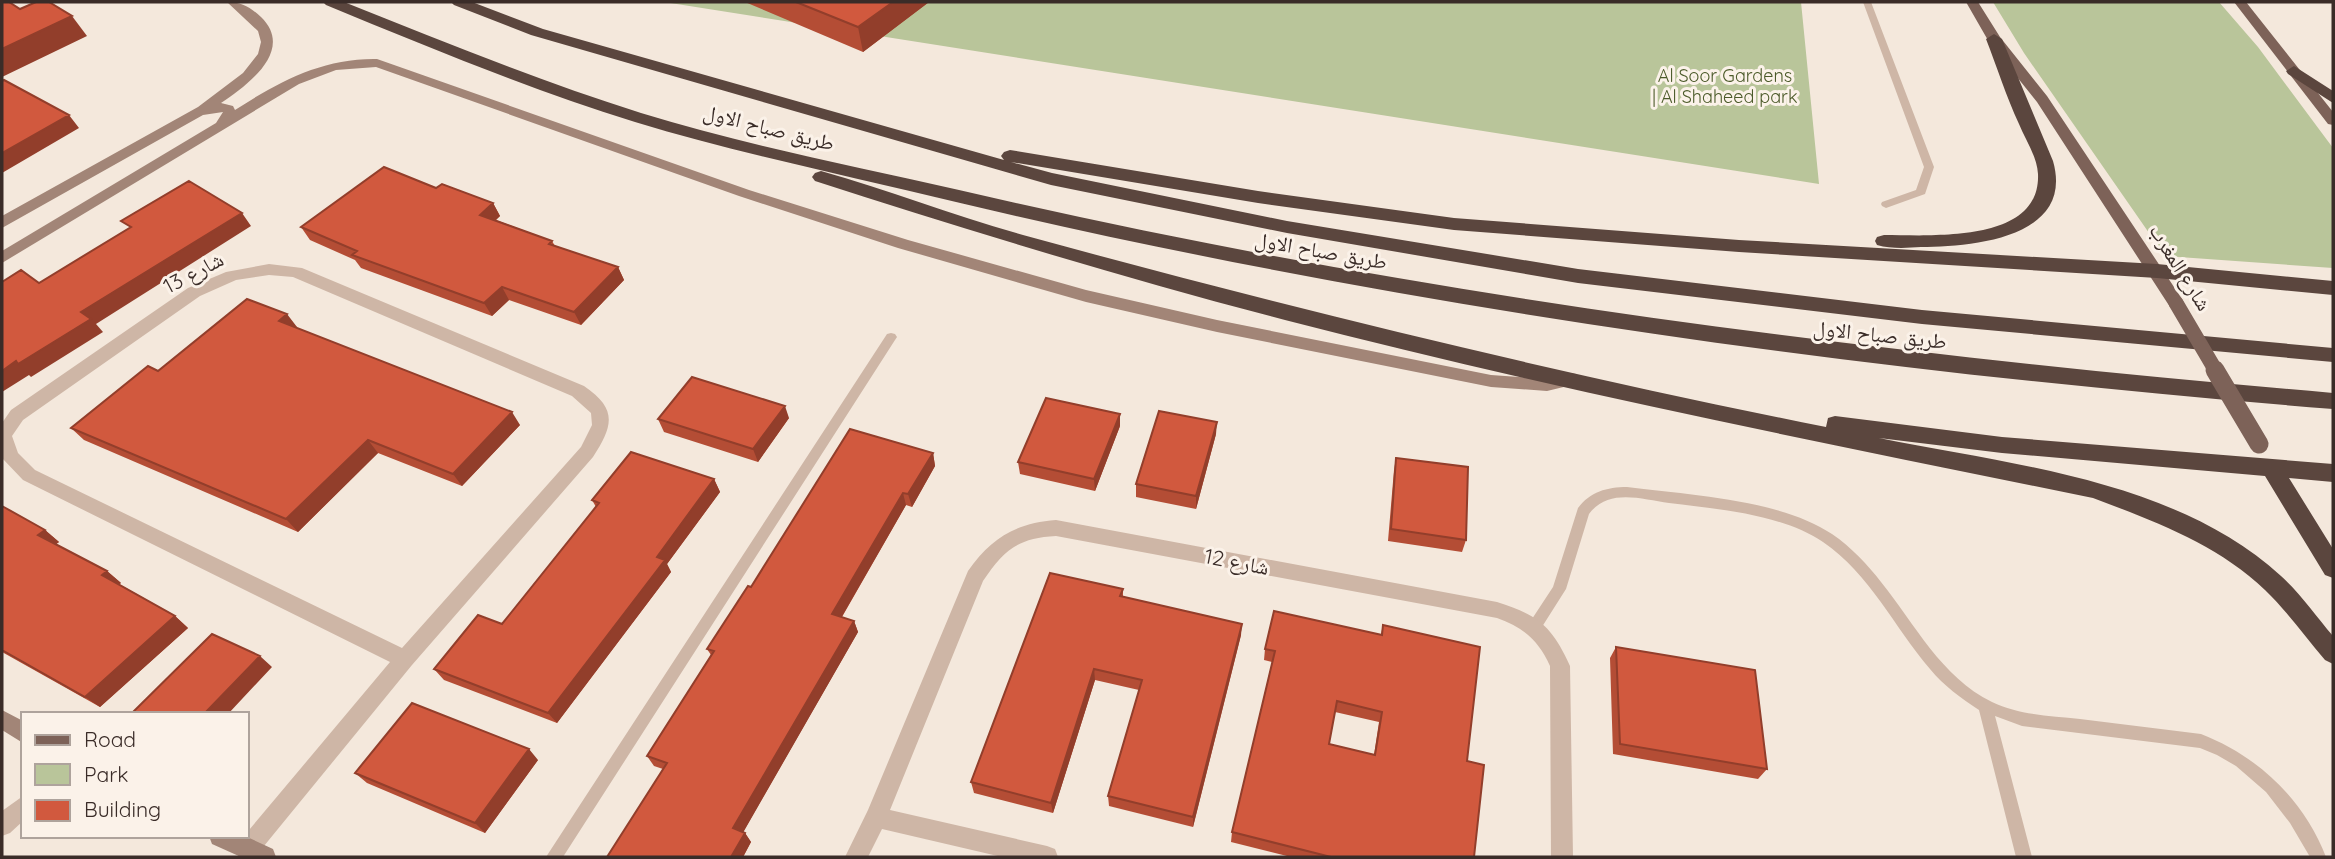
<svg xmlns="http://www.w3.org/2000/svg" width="2335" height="859" viewBox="0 0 2335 859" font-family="Quicksand,'Noto Naskh Arabic',sans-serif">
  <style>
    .green { fill: #b9c59a }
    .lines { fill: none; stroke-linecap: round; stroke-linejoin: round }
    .lane { fill: #ceb6a6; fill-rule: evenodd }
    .street { fill: #ceb6a6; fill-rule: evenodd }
    .secondary { fill: #a28577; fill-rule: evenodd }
    .primary { fill: #7d6258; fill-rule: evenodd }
    .highway { fill: #5b463e; fill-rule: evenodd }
    .primary-bridge-far1 { stroke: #7d6258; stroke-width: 15 }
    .primary-bridge { stroke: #7d6258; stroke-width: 19 }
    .wall { fill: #b44d35; fill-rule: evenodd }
    .shaded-wall { fill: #923e2b }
    .building { fill: #d1593e; stroke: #923e2b; stroke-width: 2; fill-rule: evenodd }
    .labels { text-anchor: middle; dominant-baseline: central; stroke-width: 6; stroke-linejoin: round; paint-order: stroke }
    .far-park-label { font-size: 18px; fill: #4b5a29; stroke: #fbf2e9 }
    .street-label { font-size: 21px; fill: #3a2c28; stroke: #fbf2e9 }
  </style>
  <rect width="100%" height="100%" fill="#f4e8dc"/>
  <path class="green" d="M664,2H1801L1819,184Z
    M1993,2H2219L2258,47L2333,148V268L2165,256L2024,53Z"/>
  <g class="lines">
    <path class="lane" d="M1863,2H1871L1934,167L1925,194L1886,208L1882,206L1881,204L1882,202L1916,190L1924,167Z
      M891,333L895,334L897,337L895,340L563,857H546L887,334Z
      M1627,487C1688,495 1780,499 1832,534C1851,547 1868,565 1881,582C1915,624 1941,677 1992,702C2019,715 2050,716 2080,719C2120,724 2161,729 2201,734C2258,756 2304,800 2326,857H2310L2290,823L2266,792L2236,766L2217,755L2200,748L2022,726L1995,716L2032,857H2016L1979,710C1961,698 1944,686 1930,669C1894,627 1870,574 1823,542C1782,514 1717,509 1669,503C1641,499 1608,488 1589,514L1566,589L1540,630L1535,632L1530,630L1528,626L1530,622L1553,587L1578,508C1590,492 1607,487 1627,487Z"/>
    <path class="street" d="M269,264L302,268L584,386C618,409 613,426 593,457L412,665L255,857H239L236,850L239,842L390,662L23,480L2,458V423L11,410L188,288L226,272ZM269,275L293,277L572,396L591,413L592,425L581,447L402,648L35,470L18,453L12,436L23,420L200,296L236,280Z
      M1056,520L1497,602C1538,615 1552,626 1570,666L1573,857H1551L1550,666C1539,641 1523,627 1497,618L1056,536C1018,538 1004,550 983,581L890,810L1047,846L1055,849L1058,857H1002L882,829L868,857H845L868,810L968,571C991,538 1016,523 1056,520Z
      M23,796V821L10,833L2,836V811Z"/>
    <path class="secondary" d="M227,2C242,2 250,7 261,17C295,50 248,85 221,103L233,106L235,110C280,81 323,58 377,59L749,190L908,240L1086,290L1217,320L1491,375L1547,379L1570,373L1576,374L1578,379L1576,384L1547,391L1491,387L1217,332L1086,302L898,248L739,196L376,67L336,70L299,84L2,263V251L216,123L223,112L203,115L2,228V216L198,107L243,73L258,54L261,42L258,31Z
      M2,710L23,721V743L2,730Z
      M209,836H245L273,849L276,857H241L212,844Z"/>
    <path class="primary" d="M1966,2H1978L2000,37L2047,96L2182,299L2184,303L2182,307H2170L2037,102L1989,42Z
      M2234,2H2246L2333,112V125L2328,124Z"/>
    <path class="highway" d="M323,2H344C442,41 540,81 641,113C745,145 853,166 959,190C1411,296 1871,353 2333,393V409C1870,372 1408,309 956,202C849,176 740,154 635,122C529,89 428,47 326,5Z
      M451,2H472L543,29L1004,160L1001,156L1004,152L1010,150L1258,191L1454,218L1739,240L2157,264L2333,281V295L2157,278L1739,252L1454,230L1258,203L1011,162L1052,173L1287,221L1578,269L1922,310L2333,348V362L1922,324L1578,283L1287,233L1051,185L531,35L454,5Z
      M1994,34L2002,39L2053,161C2075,238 1972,247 1921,247C1907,248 1891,249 1877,245L1875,241L1877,237L1884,235C1931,235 2041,244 2038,174C2037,156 2025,139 2019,124C2006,96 1997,67 1986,39Z
      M2294,66L2333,91V103L2288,74L2286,71Z
      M821,171C889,190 955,216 1023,235C1289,308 1556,373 1826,427L1828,418L1835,416L2002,437L2333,464V482L2289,478L2333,549V578L2325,575L2265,476L2002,453L1879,438C2013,465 2176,480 2281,576C2300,593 2316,616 2333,636V664L2325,660C2305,637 2287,611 2265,590C2217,544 2154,521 2093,498C1823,443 1552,389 1285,320C1127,279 970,231 815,181L812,177L815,173Z"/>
    <path class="primary-bridge-far1" d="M2176,303L2216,371"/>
    <path class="primary-bridge" d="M2215,370L2259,444"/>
  </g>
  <path class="wall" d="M745,2H929L863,52Z
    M436,188L493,203L500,216L496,220L552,241L555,246L618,267L624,280L581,325L509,300L492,316L361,268L355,260L310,240L301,227Z
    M297,327L296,328L520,425L462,486L378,453L298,532L84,440L71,428L158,371Z
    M789,418L758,462L664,432L658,419Z
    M1120,426L1095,491L1020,474L1018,462Z
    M1216,434L1196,509L1136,497V484Z
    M933,453L935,466L912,507L906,505L842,617L854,621L858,632L743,832L745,833L751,842L743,857H607L663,769L654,766L647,756L711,655L707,649L751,587Z
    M1396,458L1466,540L1462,552L1388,541L1394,470Z
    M714,479L720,492L667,564L671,572L557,723L444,680L434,669L502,624L596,507L592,500Z
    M2,506L45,530L59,542L56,544L107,571L121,583L119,584L175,616L188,628L100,707L2,652Z
    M1123,589V597L1241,635L1193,827L1109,806L1108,796L1139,690L1095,680L1053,813L974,793L971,782Z
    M1383,625L1467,761L1474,857H1291L1231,842L1232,832L1272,662L1264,660L1265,649L1381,634ZM1335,712L1379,722L1374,755L1329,744Z
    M1616,647L1767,769L1758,779L1613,754L1610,658Z
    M538,760L485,833L367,783L355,773Z"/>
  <path class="shaded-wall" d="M893,2H929L863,52L858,27Z
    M72,16L87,36L2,77V49Z
    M69,115L79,128L2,173V153Z
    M493,203L500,216L487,228L480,215Z
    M242,213L251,226L96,324L103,332L31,377L29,375L2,392V371L81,312Z
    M618,267L624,280L581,325L574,312Z
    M502,287L509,300L492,316L484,303Z
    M287,314L297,327L289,334L279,321Z
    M785,406L789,418L758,462L753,449Z
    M512,412L520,425L462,486L453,474Z
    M1120,414V426L1095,491L1094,479Z
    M1217,422L1216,434L1196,509V496Z
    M368,440L378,453L298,532L286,519Z
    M933,453L935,466L912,507L908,494Z
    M714,479L720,492L667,564L671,572L557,723L548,713L657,557Z
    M903,493L906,505L837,625L832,614Z
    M45,530L59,542L52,547L38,535Z
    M107,571L121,583L116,587L102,575Z
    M175,616L188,628L100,707L85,697Z
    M854,621L858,632L740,838L733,828Z
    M1242,624L1241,635L1193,827V817Z
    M260,656L272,667L228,714H204Z
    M1094,669L1095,680L1053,813L1051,803Z
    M529,749L538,760L485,833L475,823Z
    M745,833L751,842L743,857H731Z"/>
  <path class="building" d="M2,2H9L20,9L36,2H49L72,16L2,49Z
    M796,2H893L858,27Z
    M4,80L69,115L2,153V81Z
    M384,167L436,188L442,184L493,203L480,215L552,241L549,244L618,267L574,312L502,287L484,303L352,255L357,251L301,227Z
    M189,181L242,213L81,312L91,319L18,364L16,361L2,371V282L21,270L39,283L131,227L121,221Z
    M247,299L287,314L279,321L512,412L453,474L368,440L286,519L71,428L148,366L158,371Z
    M692,377L785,406L753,449L658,419Z
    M1046,398L1120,414L1094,479L1018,462Z
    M1159,411L1217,422L1196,496L1136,484Z
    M850,429L933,453L908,494L903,493L832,614L854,621L733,828L745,833L731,857H607L667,763L647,756L714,651L707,649L748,586L751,587Z
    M631,452L714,479L657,557L665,560L548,713L434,669L478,615L502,624L599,503L592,500Z
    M1396,458L1468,467L1466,540L1391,529Z
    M2,506L45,530L38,535L107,571L102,575L175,616L85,697L2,650Z
    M1050,573L1123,589L1120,596L1242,624L1193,817L1108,796L1142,680L1094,669L1051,803L971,782Z
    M1274,611L1382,635L1383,625L1480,647L1467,761L1484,765L1474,857H1331L1232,832L1275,651L1265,649ZM1337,701L1382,712L1375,755L1329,744Z
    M212,634L260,656L204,714H131Z
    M1616,647L1755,670L1767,769L1620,744Z
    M412,703L529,749L475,823L355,773Z"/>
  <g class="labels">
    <g class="far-park-label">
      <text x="1725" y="75">Al Soor Gardens<tspan x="1725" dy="21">| Al Shaheed park</tspan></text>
    </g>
    <g class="street-label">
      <text transform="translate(769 127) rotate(14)">طريق صباح الاول</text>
      <text transform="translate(1321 250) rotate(10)">طريق صباح الاول</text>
      <text transform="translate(2181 267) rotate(58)">شارع المغرب</text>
      <text transform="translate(193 272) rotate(-28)">شارع 13</text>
      <text transform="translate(1880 334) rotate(6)">طريق صباح الاول</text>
      <text transform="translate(1237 561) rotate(11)">شارع 12</text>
    </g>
  </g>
  <rect width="2335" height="859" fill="none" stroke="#3a2c28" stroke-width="7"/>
  <rect x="21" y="712" width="228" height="126" fill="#fbf2e9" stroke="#aea39c" stroke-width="2"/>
  <rect x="35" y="735" width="35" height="10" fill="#7d6258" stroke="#aea39c" stroke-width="2"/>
  <text x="84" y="747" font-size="21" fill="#3a2c28">Road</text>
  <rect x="35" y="764" width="35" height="21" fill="#b9c59a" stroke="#aea39c" stroke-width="2"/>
  <text x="84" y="782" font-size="21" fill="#3a2c28">Park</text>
  <rect x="35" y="800" width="35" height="21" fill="#d1593e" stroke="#aea39c" stroke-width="2"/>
  <text x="84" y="817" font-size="21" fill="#3a2c28">Building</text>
</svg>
